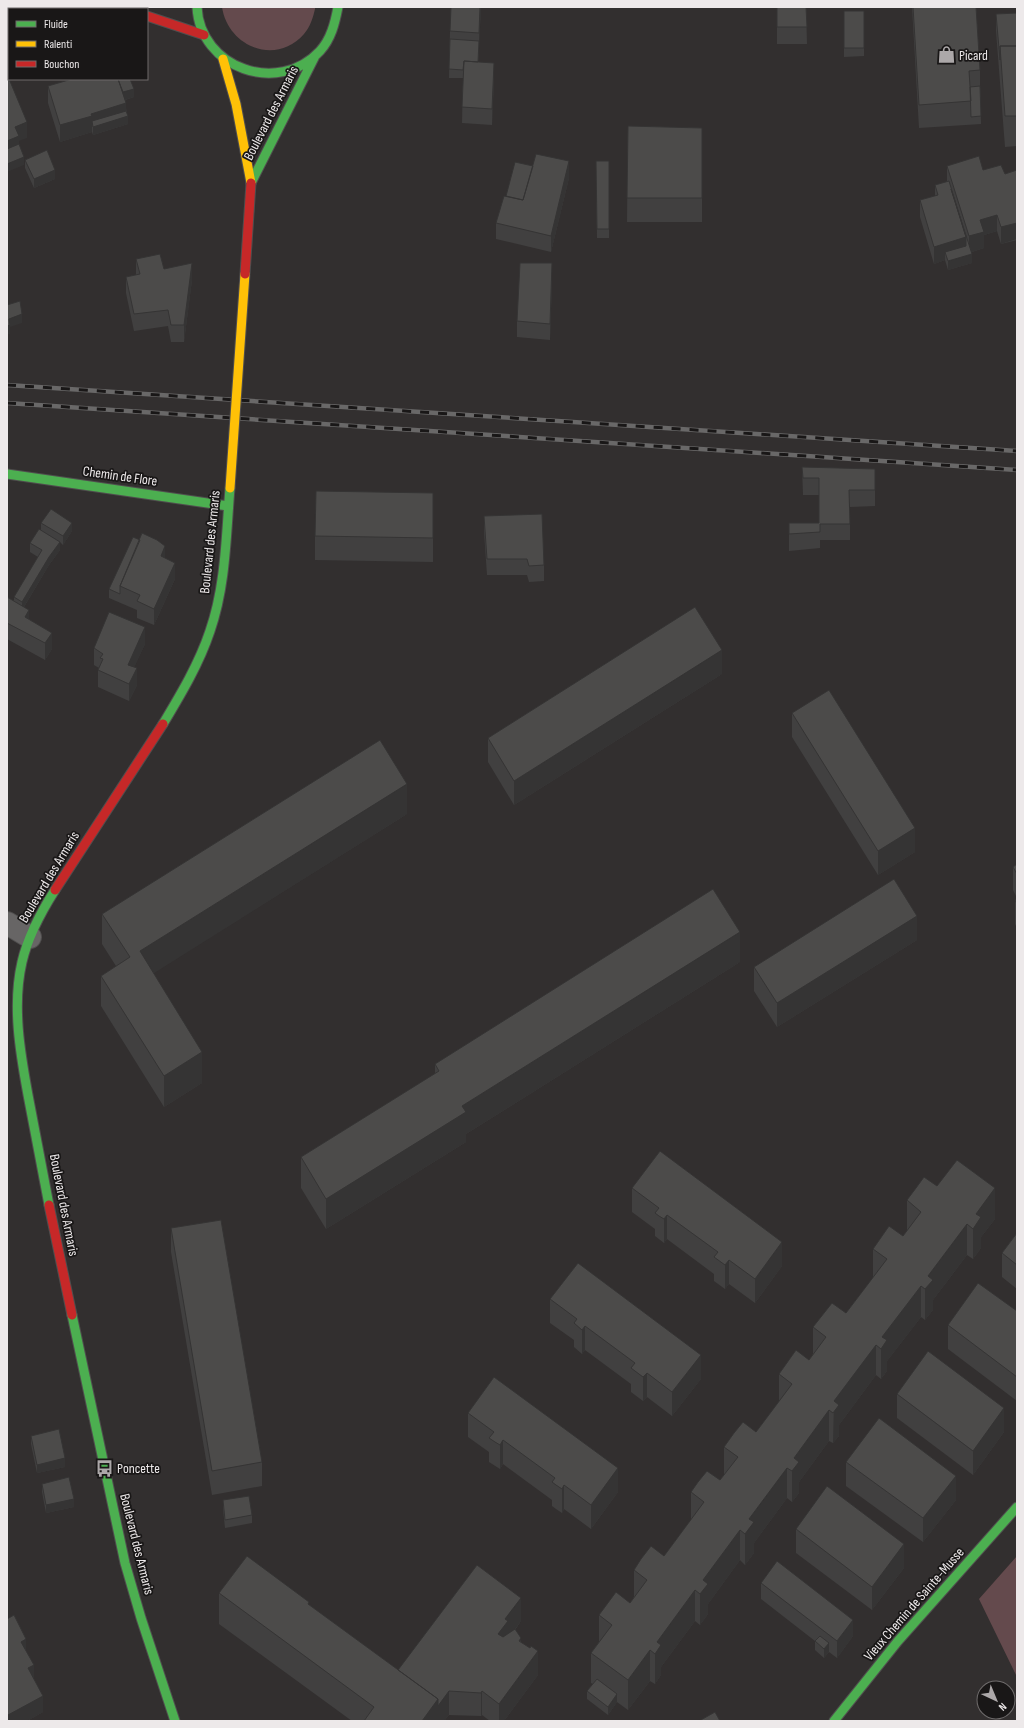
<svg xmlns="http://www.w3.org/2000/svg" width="1024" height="1728" viewBox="0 0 1024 1728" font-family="'Sofia Sans Condensed',sans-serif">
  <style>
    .green { fill: #644a4d }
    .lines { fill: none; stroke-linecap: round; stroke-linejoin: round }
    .street-casing { stroke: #504e4e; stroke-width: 24 }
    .fast-casing { stroke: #504e4e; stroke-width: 11 }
    .slow-casing { stroke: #504e4e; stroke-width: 11 }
    .jam-casing { stroke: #504e4e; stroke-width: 11 }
    .street { stroke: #676565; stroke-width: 22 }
    .fast { stroke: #4caf50; stroke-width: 9 }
    .slow { stroke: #ffc107; stroke-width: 9 }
    .jam { stroke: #c62828; stroke-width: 9 }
    .rail-casing { stroke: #696868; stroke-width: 4.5 }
    .rail { stroke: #191717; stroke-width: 3; stroke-dasharray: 9; stroke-linecap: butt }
    .slow-bridge-casing { stroke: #504e4e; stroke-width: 11; stroke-linecap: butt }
    .jam-bridge-casing { stroke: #504e4e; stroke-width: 11; stroke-linecap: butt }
    .slow-bridge { stroke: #ffc107; stroke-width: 9 }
    .jam-bridge { stroke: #c62828; stroke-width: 9 }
    .wall { fill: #414040 }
    .shaded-wall { fill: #353434 }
    .building { fill: #4c4b4a; stroke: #353434 }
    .labels { text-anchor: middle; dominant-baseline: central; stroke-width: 3.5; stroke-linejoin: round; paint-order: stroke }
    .poi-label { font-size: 14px; fill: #ede9ea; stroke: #191717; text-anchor: start }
    .street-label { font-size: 14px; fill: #ede9ea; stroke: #191717 }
  </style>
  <rect width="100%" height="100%" fill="#322f2f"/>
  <path class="green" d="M222,7H315V9C313,18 310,27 304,34C276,66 228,47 222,7Z
    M1017,1556V1677L979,1599Z"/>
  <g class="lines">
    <defs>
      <path id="street" d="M7,923L30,937"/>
      <path id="fast" d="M87,7L106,9
        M197,7C200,68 278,96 320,51C331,39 335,23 338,7
        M47,9L52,7
        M7,24L9,23
        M251,183L315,56
        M7,474L228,506
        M163,724C181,694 199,664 210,631C226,585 226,535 230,488
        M49,1205C42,1168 35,1132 28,1095C20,1052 12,1005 22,962C28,936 41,912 55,890
        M72,1315L125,1563L141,1618L175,1721
        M834,1721L898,1641L1017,1507"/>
      <path id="slow" d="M223,59L236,104L251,183"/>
      <path id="jam" d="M147,16L204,35
        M55,890L163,724
        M49,1205L72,1315"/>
    </defs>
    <use href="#street" class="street-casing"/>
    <use href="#fast" class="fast-casing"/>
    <use href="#slow" class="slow-casing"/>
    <use href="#jam" class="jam-casing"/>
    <use href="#street" class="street"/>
    <use href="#fast" class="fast"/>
    <use href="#slow" class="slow"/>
    <use href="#jam" class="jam"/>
    <defs>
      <path id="rail" d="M7,385L1017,451
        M7,403L1017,470"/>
    </defs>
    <use href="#rail" class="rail-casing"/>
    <use href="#rail" class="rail"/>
    <defs>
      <path id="slow-bridge" d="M230,488L245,274"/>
      <path id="jam-bridge" d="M245,274L251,183"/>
    </defs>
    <use href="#slow-bridge" class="slow-bridge-casing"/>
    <use href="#jam-bridge" class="jam-bridge-casing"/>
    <use href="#slow-bridge" class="slow-bridge"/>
    <use href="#jam-bridge" class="jam-bridge"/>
  </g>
  <path class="wall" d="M481,7L478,62L494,79L492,125L462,123L463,78H449L450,31Z
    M777,7H806L807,44H777Z
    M912,7H976L980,70V86L981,124L919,128Z
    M844,11H864V56L844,57Z
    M1017,13V146L1005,147L996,31V14Z
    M48,86L134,97L125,100L128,124L93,135L92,132L60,142L48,103Z
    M628,126L702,128V222H627Z
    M25,160L55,179L34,188L25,168Z
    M596,161H609V238H597Z
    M533,166L569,178L551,252L496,239V223L506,196Z
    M947,166L983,170L1005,174L1017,170V240L1001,244L997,231L984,235V248L972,252V263L948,270L945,260L934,264L920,217V200L935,196V185L947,182Z
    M136,259L192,280L184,342H171L168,326L134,331L126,293V277L136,275Z
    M552,280L550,340L517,337V321Z
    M802,467L875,490V506L850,507V540H820V548L789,551V523H819V495H803Z
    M433,493V562L315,560V536Z
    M484,516L544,565V581L529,582L527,575H487L484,532Z
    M41,523L72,531L63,545L60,542V550L49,565L24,607L29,619L52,649L45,660L7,639V597L14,601V597L38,557L30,552V543L41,530Z
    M165,558L175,579L154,625L137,618V610L109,598V589Z
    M145,644L134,667L137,685L129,701L98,687V670L99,668L94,665V648Z
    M722,674L514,805L488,762V738Z
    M792,713L915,852L878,875L792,737Z
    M407,814L153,973L202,1083L164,1107L101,1006V976L116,966L102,944V914Z
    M1017,864V898L1013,890V867Z
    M1017,898V928L1015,924V900Z
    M917,940L777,1027L754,991V967Z
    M740,962L466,1134V1142L326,1229L301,1188V1157L435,1074V1064Z
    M937,1186L995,1219L981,1237V1248L973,1259L967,1255L933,1300V1310L925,1320L921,1317L887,1361V1371L881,1379L876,1375L839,1425V1436L833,1443L829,1441L799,1482V1493L792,1502L787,1498L754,1543V1553L745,1565L740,1560L708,1604V1614L700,1625L695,1621L661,1667V1675L655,1684L650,1681L628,1710L617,1702L608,1715L587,1699V1691L593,1684L591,1683V1653L599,1642V1615L630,1603L634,1597V1570L664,1556L691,1520V1492L720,1480L724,1475V1447L756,1432L779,1402V1374L809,1360L813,1354V1327L846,1313L873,1278V1249L903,1236L907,1231V1200Z
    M632,1188L782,1266L755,1303L729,1284L725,1289L714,1281V1274L667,1239L664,1243L655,1236V1229L632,1212Z
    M171,1228L262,1462V1486L212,1495L171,1252Z
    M1017,1233V1289L1002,1277V1253Z
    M550,1299L701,1379L672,1416L647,1397L643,1401L631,1392V1384L585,1350L582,1354L574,1347V1340L550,1323Z
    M1017,1311V1401L948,1349V1325Z
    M897,1394L1004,1432L973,1475L897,1418Z
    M468,1413L618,1492L591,1529L564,1509L562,1513L556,1509L552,1506V1500L503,1464L500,1469L489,1462V1452L468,1437Z
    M31,1436L65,1467L37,1473L31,1444Z
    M846,1462L956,1500L923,1542L846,1486Z
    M42,1484L74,1507L46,1513L42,1492Z
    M223,1500L252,1515V1523L225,1528L223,1509Z
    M796,1529L904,1568L872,1610L796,1553Z
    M761,1583L853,1636L837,1658L829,1652L824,1658L815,1650V1641L761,1599Z
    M219,1593L309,1605L398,1670L521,1621L515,1630L538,1675L504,1721H490L482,1715L481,1716L449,1715L444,1721H352L219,1624Z
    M7,1619L26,1651L43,1712L27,1721H7Z"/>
  <path class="shaded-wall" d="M480,7H481L479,49V33Z
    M494,63V79L492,125V109Z
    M134,89V97L121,101V93Z
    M126,103V116H128V124L93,135V127L92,124V132L60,142V125L91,114Z
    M27,122V138L19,141V153L7,158V141L15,127Z
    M24,157V165L7,172V164Z
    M569,161V178L551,252V236Z
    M55,170V179L34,188V179Z
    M997,215V231L984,235V248L969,253V236L980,220Z
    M1017,223V239L1001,244V227Z
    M966,237V254L945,252V260L934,264V247Z
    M972,254V263L948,270V261Z
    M192,263V280L184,342V325Z
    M552,263V280L550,340V324Z
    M22,314V323L10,327V334H7V326L9,319Z
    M72,523V531L63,545V536Z
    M60,542V550L49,565L22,610V602L49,557Z
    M165,546V562L161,556Z
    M175,563V579L154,625V609Z
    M29,610V626L25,633V617Z
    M145,627V644L128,681V665Z
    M52,633V649L45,660V643Z
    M722,650V674L514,805V781Z
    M137,668V685L129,701V684Z
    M407,784V814L140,982V951Z
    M915,828V852L878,875V851Z
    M917,916V940L777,1027V1003Z
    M740,932V962L466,1134V1142L326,1229V1199L462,1106Z
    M202,1052V1083L164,1107V1076Z
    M995,1188V1219L981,1237V1248L973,1259V1229L976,1214Z
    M667,1215V1239L664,1243V1219Z
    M967,1224V1255L933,1300V1310L925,1320V1289L928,1276Z
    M782,1242V1266L755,1303V1279Z
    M729,1260V1284L725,1289V1265Z
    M921,1286V1317L887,1361V1371L881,1379V1349L882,1337Z
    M585,1326V1350L582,1354V1330Z
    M876,1345V1375L839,1425V1436L833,1443L834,1401Z
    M701,1355V1379L672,1416V1392Z
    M647,1373V1397L643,1401V1377Z
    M1004,1408V1432L973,1475V1451Z
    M829,1410V1441L799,1482V1493L792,1502V1471L794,1458Z
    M503,1440V1464L500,1469V1445Z
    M65,1458V1467L37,1473V1465Z
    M618,1468V1492L591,1529V1505Z
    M787,1468V1498L754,1543V1553L745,1565V1534L749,1519Z
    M956,1476V1500L923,1542V1518Z
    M564,1485V1509L562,1513V1489Z
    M74,1499V1507L46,1513V1505Z
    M740,1530V1560L708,1604V1614L700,1625V1594L703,1580Z
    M904,1544V1568L872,1610V1587Z
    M695,1590V1621L661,1667V1675L655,1684V1654L657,1642Z
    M521,1598V1621L508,1639V1645L498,1634L505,1619Z
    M853,1620V1636L837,1658V1641Z
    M26,1639V1655L21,1642Z
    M829,1643V1652L824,1658V1649Z
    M650,1650V1681L628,1710V1680Z
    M538,1651V1675L504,1721H499V1704Z
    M34,1665V1681L28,1668Z
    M449,1691V1715L444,1721H422L438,1699Z
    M482,1691V1715L481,1716V1693Z
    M617,1694V1702L608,1715V1707Z
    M43,1696V1712L27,1721H8V1715Z"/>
  <path class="building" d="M451,7H480L479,33L450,31Z
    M777,7H806L807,27H777Z
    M913,7H976L980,70L969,71L971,101L919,105Z
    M844,11H864V48H844Z
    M1017,13V46H1000V60L996,14Z
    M450,39L479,41L478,62L464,61L463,70L449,69Z
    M1000,46H1017V116H1005Z
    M464,61L494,63L492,109L462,107Z
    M7,74L27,122L15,127L19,136L7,141Z
    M72,79H118L126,103L91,114L92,116L60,125L48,86Z
    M118,79H130L134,89L123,92Z
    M980,86L981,116L971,117L970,87Z
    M126,111L128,116L93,127L92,121Z
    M628,126L702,128V198H627Z
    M19,144L24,157L7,164V149Z
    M47,150L55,170L34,179L25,160Z
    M536,154L569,161L551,236L496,223L504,196L523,200Z
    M979,156L983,170L1001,165L1005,174L1017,170V223L1001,227L997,215L980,220L984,232L969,236L947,166Z
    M596,161H609V229H597Z
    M515,162L533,166L523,200L506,196Z
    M949,181L966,237L934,247L920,200L938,195L935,185Z
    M951,189L972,254L948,261L945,252L966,246V237Z
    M160,254L164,269L192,263L184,325H171L168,310L134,314L126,277L140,274L136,259Z
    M520,263H552L550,324L517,321Z
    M20,301L22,314L9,319L10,325L7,326V305Z
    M802,467L875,469V490H849L850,524H820V532L789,534V523H819V478H803Z
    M316,491L433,493V538L315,536Z
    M51,509L72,523L63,536L41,523Z
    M542,514L544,565L529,566L527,559H487L484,516Z
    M39,529L60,542L49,557L22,602L14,597L42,550L30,543Z
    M142,533L157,540L165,546L161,556L175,563L154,609L137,601L140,595L120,586Z
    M133,537L140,540L120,586V594L109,589Z
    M7,597L29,610L25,617L52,633L45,643L7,623Z
    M695,607L722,650L514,781L488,738Z
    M109,612L145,627L128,665L137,668L129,684L98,670L103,659L100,658L103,654L94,648Z
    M829,690L915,828L878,851L792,713Z
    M380,740L407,784L140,951L202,1052L164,1076L101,976L130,957L102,914Z
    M1017,864V874L1013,867Z
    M894,879L917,916L777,1003L754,967Z
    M713,889L740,932L462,1106L466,1112L326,1199L301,1157L439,1071L435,1064Z
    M1017,898V904L1015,900Z
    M660,1151L782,1242L755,1279L729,1260L725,1265L714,1257L718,1252L667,1215L664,1219L659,1216L655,1213L659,1208L632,1188Z
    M957,1160L995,1188L976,1214L981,1217L973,1229L967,1224L928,1276L933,1280L925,1289L921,1286L882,1337L887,1340L881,1349L876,1345L834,1401L839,1405L833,1413L829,1410L794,1458L799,1462L792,1471L787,1468L749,1519L754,1522L745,1534L740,1530L703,1580L708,1584L700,1594L695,1590L657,1642L661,1645L655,1654L650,1650L628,1680L591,1653L612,1625L599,1615L616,1592L630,1603L647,1580L634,1570L641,1559L651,1546L664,1556L704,1502L691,1492L698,1482L707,1471L720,1480L738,1457L724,1447L734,1433L743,1422L756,1432L792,1384L779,1374L796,1350L809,1360L826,1337L813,1327L832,1303L846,1313L887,1259L873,1249L889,1226L903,1236L921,1212L907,1200L916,1188L924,1177L937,1186Z
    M221,1220L262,1462L212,1471L171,1228Z
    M1017,1233V1265L1002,1253Z
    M578,1263L701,1355L672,1392L647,1373L643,1377L631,1368L635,1363L585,1326L582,1330L574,1323L577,1319L550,1299Z
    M978,1283L1017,1311V1377L948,1325Z
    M928,1351L1004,1408L973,1451L897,1394Z
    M494,1377L618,1468L591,1505L564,1485L562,1489L556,1485L552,1482L555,1478L503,1440L500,1445L495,1442L489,1438L494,1432L468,1413Z
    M879,1418L956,1476L923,1518L846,1462Z
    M59,1429L65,1458L37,1465L31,1436Z
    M69,1477L74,1499L46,1505L42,1484Z
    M827,1486L904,1544L872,1587L796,1529Z
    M249,1496L252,1515L225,1520L223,1500Z
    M247,1556L309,1602L308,1604L438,1699L422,1721H364L374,1707L219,1593Z
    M777,1561L853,1620L837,1641L761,1583Z
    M477,1565L521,1598L505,1619L508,1621L498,1634L503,1637L515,1629L521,1638L519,1641L530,1648L531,1646L538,1651L499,1704L482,1691L481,1693L449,1691L438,1706V1699L398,1670Z
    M14,1615L26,1639L21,1642L34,1665L28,1668L43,1696L8,1715L7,1713V1619Z
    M820,1636L829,1643L824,1649L815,1641Z
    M597,1679L617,1694L608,1707L587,1691Z
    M715,1712L720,1721H699Z"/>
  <defs>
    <symbol id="shop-bare" viewBox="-9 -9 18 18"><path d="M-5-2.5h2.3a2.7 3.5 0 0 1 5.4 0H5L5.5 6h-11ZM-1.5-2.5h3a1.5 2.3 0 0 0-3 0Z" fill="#aca8a9" stroke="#191717" stroke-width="2.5" paint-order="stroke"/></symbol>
    <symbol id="bus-bare" viewBox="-9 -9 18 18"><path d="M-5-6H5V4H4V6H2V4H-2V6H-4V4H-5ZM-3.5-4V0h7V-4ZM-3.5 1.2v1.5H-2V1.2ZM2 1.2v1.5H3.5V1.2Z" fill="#aca8a9" stroke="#191717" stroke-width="2.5" paint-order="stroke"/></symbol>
  </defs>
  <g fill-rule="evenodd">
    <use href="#shop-bare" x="934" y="42" width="25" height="25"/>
    <use href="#bus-bare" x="92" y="1456" width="25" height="25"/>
  </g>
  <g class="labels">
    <g class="poi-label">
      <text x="959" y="55">Picard</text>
      <text x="117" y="1468">Poncette</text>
    </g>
    <g class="street-label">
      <text transform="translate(271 113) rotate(-63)">Boulevard des Armaris</text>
      <text transform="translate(120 476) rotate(8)">Chemin de Flore</text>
      <text transform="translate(210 542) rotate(-84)">Boulevard des Armaris</text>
      <text transform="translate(49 877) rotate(-59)">Boulevard des Armaris</text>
      <text transform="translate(64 1205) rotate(79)">Boulevard des Armaris</text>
      <text transform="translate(137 1544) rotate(76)">Boulevard des Armaris</text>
      <text transform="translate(914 1604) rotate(-49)">Vieux Chemin de Sainte-Musse</text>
    </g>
  </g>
  <rect width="1024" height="1728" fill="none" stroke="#ede9ea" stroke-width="16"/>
  <rect x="8" y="8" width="140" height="72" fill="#191717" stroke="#6e6b6b"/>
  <rect x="16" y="21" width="20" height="6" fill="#4caf50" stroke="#6e6b6b"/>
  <text x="44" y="28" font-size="12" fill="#ede9ea">Fluide</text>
  <rect x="16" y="41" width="20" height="6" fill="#ffc107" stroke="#6e6b6b"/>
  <text x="44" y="48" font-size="12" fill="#ede9ea">Ralenti</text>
  <rect x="16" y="61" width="20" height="6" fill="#c62828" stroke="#6e6b6b"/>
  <text x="44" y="68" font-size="12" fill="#ede9ea">Bouchon</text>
  <g transform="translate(996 1700) rotate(136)"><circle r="19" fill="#191717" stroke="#6e6b6b"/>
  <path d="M0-3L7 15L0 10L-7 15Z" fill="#aca8a9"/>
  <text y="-6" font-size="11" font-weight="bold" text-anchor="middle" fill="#ede9ea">N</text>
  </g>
</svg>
